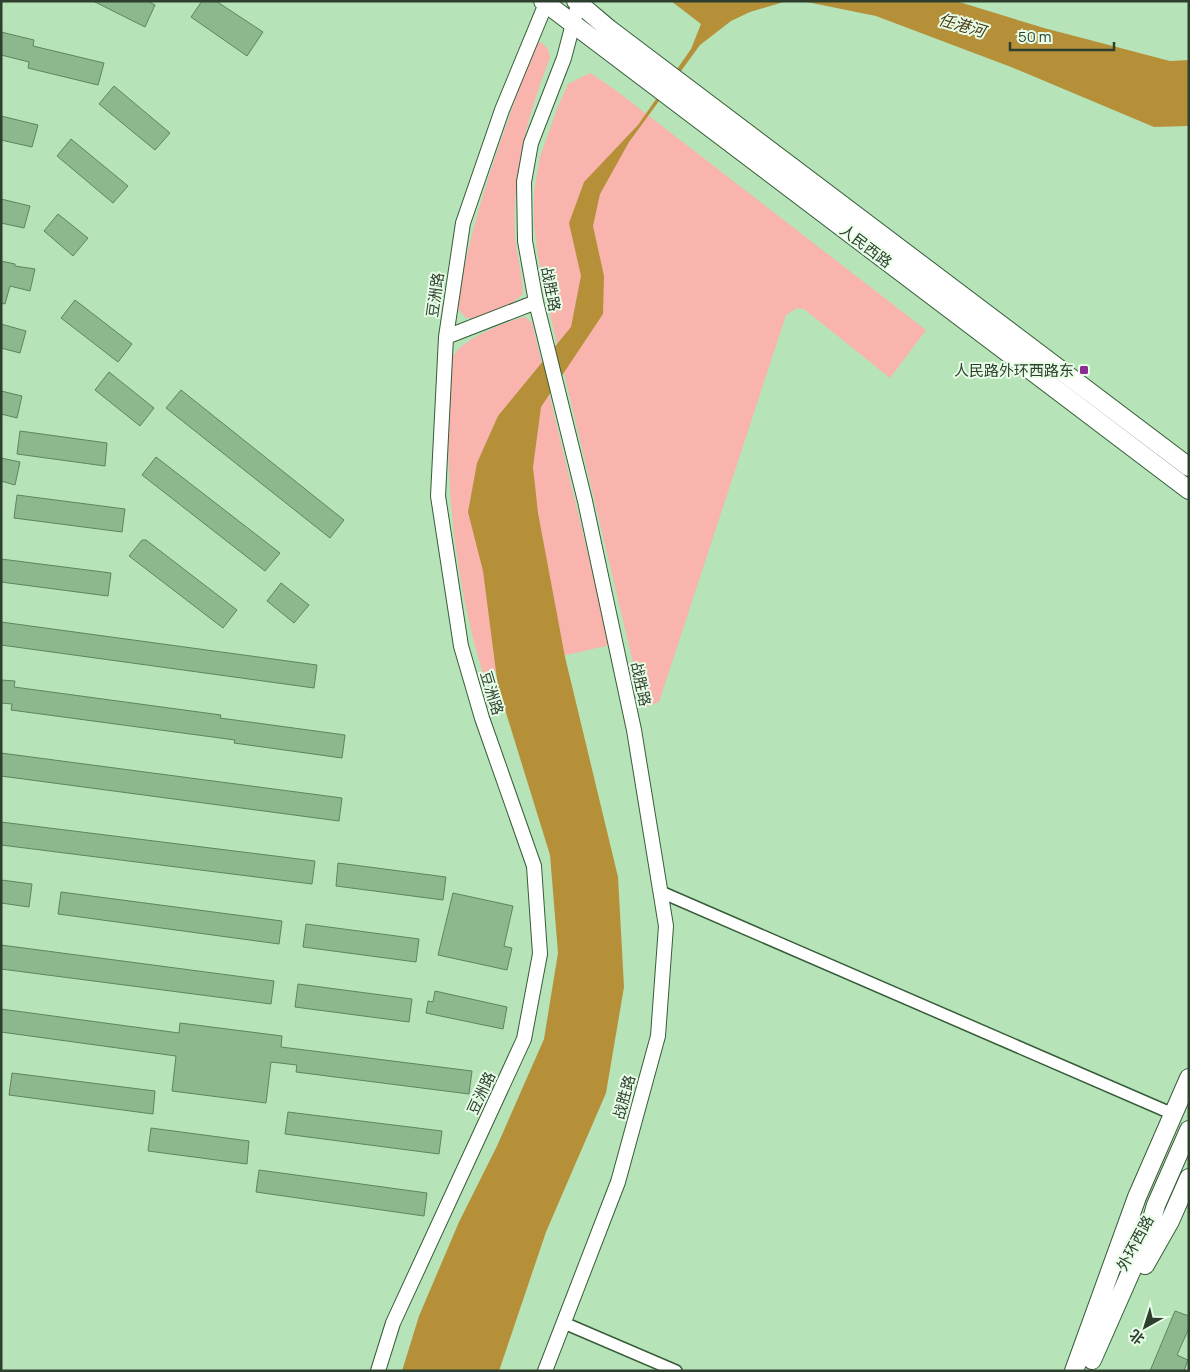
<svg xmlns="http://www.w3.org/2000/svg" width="1190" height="1372" viewBox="0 0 1190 1372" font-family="Manrope,'Noto Sans SC',sans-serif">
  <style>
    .green { fill: #f8b4ad }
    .water { fill: #b59039 }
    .building { fill: #8db78d; stroke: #5d855e }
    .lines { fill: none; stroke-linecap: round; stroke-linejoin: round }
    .minor-casing { stroke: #365d38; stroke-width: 14 }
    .tertiary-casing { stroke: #365d38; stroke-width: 16 }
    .primary-casing { stroke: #365d38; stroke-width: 20 }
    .minor { stroke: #fff; stroke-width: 11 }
    .tertiary { stroke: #fff; stroke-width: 14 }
    .primary { stroke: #fff; stroke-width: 18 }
    .poi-dot { fill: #8d2b93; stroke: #e7fde7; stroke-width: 2 }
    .labels { text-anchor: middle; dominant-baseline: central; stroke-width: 4; stroke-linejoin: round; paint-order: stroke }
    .street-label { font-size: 15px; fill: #2e3f2e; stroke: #e7fde7 }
    .poi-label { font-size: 15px; fill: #2e3f2e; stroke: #e7fde7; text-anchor: end }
    .water-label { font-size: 16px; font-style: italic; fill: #4a3a15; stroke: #e7fde7 }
  </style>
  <rect width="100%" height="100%" fill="#b7e3b8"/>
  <path class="green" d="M541,42L548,49L550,58C527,116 512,175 515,237C517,256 522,274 523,293C517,304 483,317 471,319L465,317L457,308C470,218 504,134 533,48L536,43Z
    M590,73L614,89L926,330L890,378L804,309L797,308L786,315L659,702L644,708L553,327L538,257L534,225V192L540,157L557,109L568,84Z
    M525,317L532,323L610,645L483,674C452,571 443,466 451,360C457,341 506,321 525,317Z"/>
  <path class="water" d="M671,1H787L750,12L731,21L700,45L629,142L600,194L593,226L604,276L603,314L541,407L533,467L538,513L565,657L618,877L624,987L606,1093L546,1232L499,1371H402L419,1316L459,1222L497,1146L544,1039L558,953L550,855L498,687L483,571L468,512L477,463L498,416L571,327L581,276L569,223L584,182L638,125L691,49L701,24Z
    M802,1H956L1044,28L1170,61L1189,60V126L1154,127L1011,67L876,16Z"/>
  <path class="building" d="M93,1H147L155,5L145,27Z
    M202,1H216L263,32L247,56L191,17Z
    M1,32L34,40L33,46L104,63L98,85L28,68L29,62L1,55Z
    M114,86L170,133L155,150L99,104Z
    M1,116L38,125L32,147L1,140Z
    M71,139L128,186L113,203L57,156Z
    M1,199L30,206L24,228L1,223Z
    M58,214L88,238L73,256L44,231Z
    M1,261L15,264V266L35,269L30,291L10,286L5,304L1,303Z
    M75,300L132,344L118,362L61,318Z
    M1,324L26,331L20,353L1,348Z
    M109,372L154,408L140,426L95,390Z
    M181,390L344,520L330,538L166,408Z
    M1,391L22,396L17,418L1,414Z
    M20,431L107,443L105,466L17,454Z
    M156,457L280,553L265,571L142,475Z
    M1,458L20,462L15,485L1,481Z
    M17,495L125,509L122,532L14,518Z
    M142,540H146L237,610L223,628L129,556Z
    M1,559L111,573L108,596L1,582Z
    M281,583L309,605L294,623L267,601Z
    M1,622L317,665L314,688L1,645Z
    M1,680L15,681L14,687L221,715L220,718L345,735L342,758L234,743L235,740L11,710L12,704L1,703Z
    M1,753L342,798L339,821L1,776Z
    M1,822L315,861L312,884L1,845Z
    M338,863L446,877L443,900L336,886Z
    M1,880L32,884L29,907L1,903Z
    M61,892L282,921L279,944L58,914Z
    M453,893L513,906L504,946L512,948L507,970L438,955Z
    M306,924L419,939L416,962L303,947Z
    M1,945L274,981L271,1004L1,969Z
    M298,984L412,999L409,1022L295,1007Z
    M435,991L507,1007L503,1029L426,1013L428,1001L433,1002Z
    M1,1009L179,1033L180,1023L282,1036L281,1047L472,1071L469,1094L296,1072L297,1065L271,1062L266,1103L172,1091L176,1056L1,1032Z
    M12,1073L155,1091L153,1114L9,1095Z
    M288,1112L442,1131L439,1154L285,1134Z
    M151,1128L249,1141L247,1164L148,1151Z
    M259,1170L427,1193L424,1216L256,1192Z
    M1175,1311L1189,1316V1328L1177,1355L1188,1360L1184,1371H1150Z"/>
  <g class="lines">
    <defs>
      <path id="minor" d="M661,892L1173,1114
        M564,1323L676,1371"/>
      <path id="tertiary" d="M446,337L536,302
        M378,1371L393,1323L524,1039L540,954L534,866L482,718L461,646L438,496L446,337L463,223L502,110L547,1
        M545,1371L618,1182L658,1036L666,926L634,730L585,501L536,302L525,241L524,182L531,143L564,58L579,1"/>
      <path id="primary" d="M543,1L1189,490
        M576,1L609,29L1189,467
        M1145,1265L1170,1221L1189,1178
        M1092,1360L1148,1233L1156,1205L1189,1130
        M1074,1371L1137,1197L1189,1078"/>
    </defs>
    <use href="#minor" class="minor-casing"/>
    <use href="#tertiary" class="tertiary-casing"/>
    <use href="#primary" class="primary-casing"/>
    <use href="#minor" class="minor"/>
    <use href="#tertiary" class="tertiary"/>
    <use href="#primary" class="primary"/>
  </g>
  <rect class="poi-dot" x="1079" y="365" width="10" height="10" rx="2.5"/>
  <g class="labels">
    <g class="street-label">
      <text transform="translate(866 246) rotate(37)">人民西路</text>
      <text transform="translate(551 289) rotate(79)">战胜路</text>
      <text transform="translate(435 295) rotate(-82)">豆洲路</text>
      <text transform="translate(641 684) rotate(78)">战胜路</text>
      <text transform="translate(492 693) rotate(73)">豆洲路</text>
      <text transform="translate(481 1093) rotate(-65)">豆洲路</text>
      <text transform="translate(624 1097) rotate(-75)">战胜路</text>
      <text transform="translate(1135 1243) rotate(-62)">外环西路</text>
    </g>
    <g class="poi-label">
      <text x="1074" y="370">人民路外环西路东</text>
    </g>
    <g class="water-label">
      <text transform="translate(962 25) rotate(16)">任港河</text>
    </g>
  </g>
  <rect width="1190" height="1372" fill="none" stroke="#2e3f2e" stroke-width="5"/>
  <g transform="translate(1145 1327) rotate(219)" stroke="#e7fde7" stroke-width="4" paint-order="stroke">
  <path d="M0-4L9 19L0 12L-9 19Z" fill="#2e3f2e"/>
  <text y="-8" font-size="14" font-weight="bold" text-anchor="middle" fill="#2e3f2e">北</text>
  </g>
  <path d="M1010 42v8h104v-8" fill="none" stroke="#2e3f2e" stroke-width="2.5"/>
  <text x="1018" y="42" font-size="15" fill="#2e3f2e" stroke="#e7fde7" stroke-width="4" paint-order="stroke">50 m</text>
</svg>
